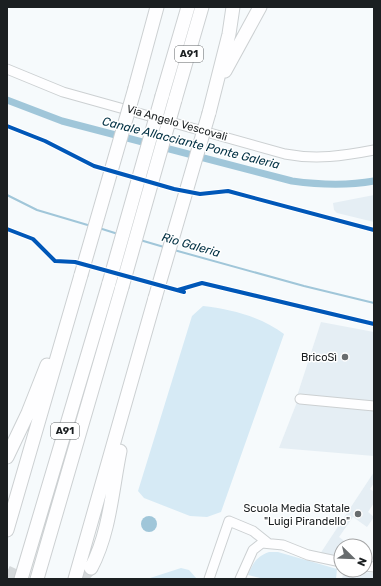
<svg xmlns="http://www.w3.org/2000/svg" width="381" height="586" viewBox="0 0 381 586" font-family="Rubik,sans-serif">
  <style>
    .built { fill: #e5eef4 }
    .green { fill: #d6eaf5 }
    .water { fill: #a0c6d9 }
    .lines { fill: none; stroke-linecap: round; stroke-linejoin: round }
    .stream { stroke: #a0c6d9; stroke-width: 2 }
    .canal { stroke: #a0c6d9; stroke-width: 7 }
    .highway-tunnel { stroke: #d5d9db; stroke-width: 13; stroke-dasharray: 13 6; stroke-linecap: butt }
    .minor-casing { stroke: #ccd0d2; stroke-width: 11 }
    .highway-casing { stroke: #ccd0d2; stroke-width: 15 }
    .minor { stroke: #fefeff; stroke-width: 9 }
    .highway { stroke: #fefeff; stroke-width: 13 }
    .highway-bridge-casing { stroke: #ccd0d2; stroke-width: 15; stroke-linecap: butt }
    .highway-bridge { stroke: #fefeff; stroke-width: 13 }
    .cycleway-casing { stroke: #fff; stroke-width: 6 }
    .cycleway { stroke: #0057b8; stroke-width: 4 }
    .poi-dot { fill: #686c6e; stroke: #fff; stroke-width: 1.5 }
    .labels { text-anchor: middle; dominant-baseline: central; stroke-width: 3; stroke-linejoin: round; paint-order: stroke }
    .shield { fill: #fff; stroke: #5f6264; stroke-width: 1 }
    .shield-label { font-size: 10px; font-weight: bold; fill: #1b1f21 }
    .street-label { font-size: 11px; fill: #1b1f21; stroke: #fff }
    .poi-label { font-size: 11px; fill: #1b1f21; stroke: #fff; text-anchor: end }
    .water-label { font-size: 12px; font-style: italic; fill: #003043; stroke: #fff }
  </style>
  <rect width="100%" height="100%" fill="#f6fafc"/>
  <path class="built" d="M374,195V222L337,213L334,210L333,203Z
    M321,322L374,332V402L297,396Z
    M297,402L374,408V456L279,448Z
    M374,472V483L370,489L374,492V503L368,512L374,517L367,527L353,517L339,537L351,546H341V557L320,554Z
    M344,570L374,573V579H342Z"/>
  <path class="green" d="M203,306C231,309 262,317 284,334L221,512L207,517L190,516L144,498L138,491L192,316Z
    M269,552H278L337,569L336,579H264L248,575C253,563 256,557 269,552Z
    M181,568L189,570L197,579H147Z"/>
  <path class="water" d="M141 524a8 8 0 1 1 16 0a8 8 0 1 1-16 0Z"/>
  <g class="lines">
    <path class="stream" d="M7,195L37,210L91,226
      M99,228L118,234
      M140,240L164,247
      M174,250L304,286L374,303"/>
    <path class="canal" d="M7,100L62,121L292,181C321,185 346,186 374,181"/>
    <path class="highway-tunnel" d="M7,572L22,579
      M80,579L91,568"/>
    <defs>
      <path id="minor" d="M7,69L63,92L285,154C316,160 343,156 374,150
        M300,399L374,406
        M365,566L374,567
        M209,579L229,521L253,531L268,543
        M240,579L253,550L262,543L283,545L308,555L341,562"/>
      <path id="highway" d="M225,71L260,7
        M135,88L157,7
        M162,96L188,7
        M175,100L202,7
        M209,113L229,34L233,7
        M7,457L28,413L47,365
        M7,530L81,275
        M91,568C110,532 112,490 120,451
        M21,579L109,283
        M37,579L122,287
        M75,579L155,298"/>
    </defs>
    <use href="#minor" class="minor-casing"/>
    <use href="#highway" class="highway-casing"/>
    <use href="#minor" class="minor"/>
    <use href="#highway" class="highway"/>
    <defs>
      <path id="highway-bridge" d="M81,275L135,88
        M109,283L162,96
        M122,287L175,100
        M155,298L209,113"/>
    </defs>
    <use href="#highway-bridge" class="highway-bridge-casing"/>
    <use href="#highway-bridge" class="highway-bridge"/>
    <defs>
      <path id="cycleway" d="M7,126L45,141L94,166L174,189L200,194L228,191L374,230
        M7,229L33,239L55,261L75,262L184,292
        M178,290L202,283L374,324"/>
    </defs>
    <use href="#cycleway" class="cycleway-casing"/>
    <use href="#cycleway" class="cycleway"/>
  </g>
  <g class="poi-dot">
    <circle cx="345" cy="357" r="4"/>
    <circle cx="358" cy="514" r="4"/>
  </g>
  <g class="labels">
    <g class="shield">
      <rect x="175" y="46" width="28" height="16" rx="3"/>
      <rect x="51" y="423" width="28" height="16" rx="3"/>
    </g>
    <g class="shield-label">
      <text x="189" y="54">A91</text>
      <text x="65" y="431">A91</text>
    </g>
    <g class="street-label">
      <text transform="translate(177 123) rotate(16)">Via Angelo Vescovali</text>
    </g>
    <g class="poi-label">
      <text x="337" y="357">BricoSì</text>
      <text x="350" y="508">Scuola Media Statale<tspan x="350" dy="13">"Luigi Pirandello"</tspan></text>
    </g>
    <g class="water-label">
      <text transform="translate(191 143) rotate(14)">Canale Allacciante Ponte Galeria</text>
      <text transform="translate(191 245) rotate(16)">Rio Galeria</text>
    </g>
  </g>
  <rect width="381" height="586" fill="none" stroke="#1b1f21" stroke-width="16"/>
  <g transform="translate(353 558) rotate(113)"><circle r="19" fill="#ffffff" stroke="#a4a5a6"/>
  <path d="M0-3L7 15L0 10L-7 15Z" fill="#686c6e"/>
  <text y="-6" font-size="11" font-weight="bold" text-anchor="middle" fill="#1b1f21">N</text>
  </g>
</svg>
